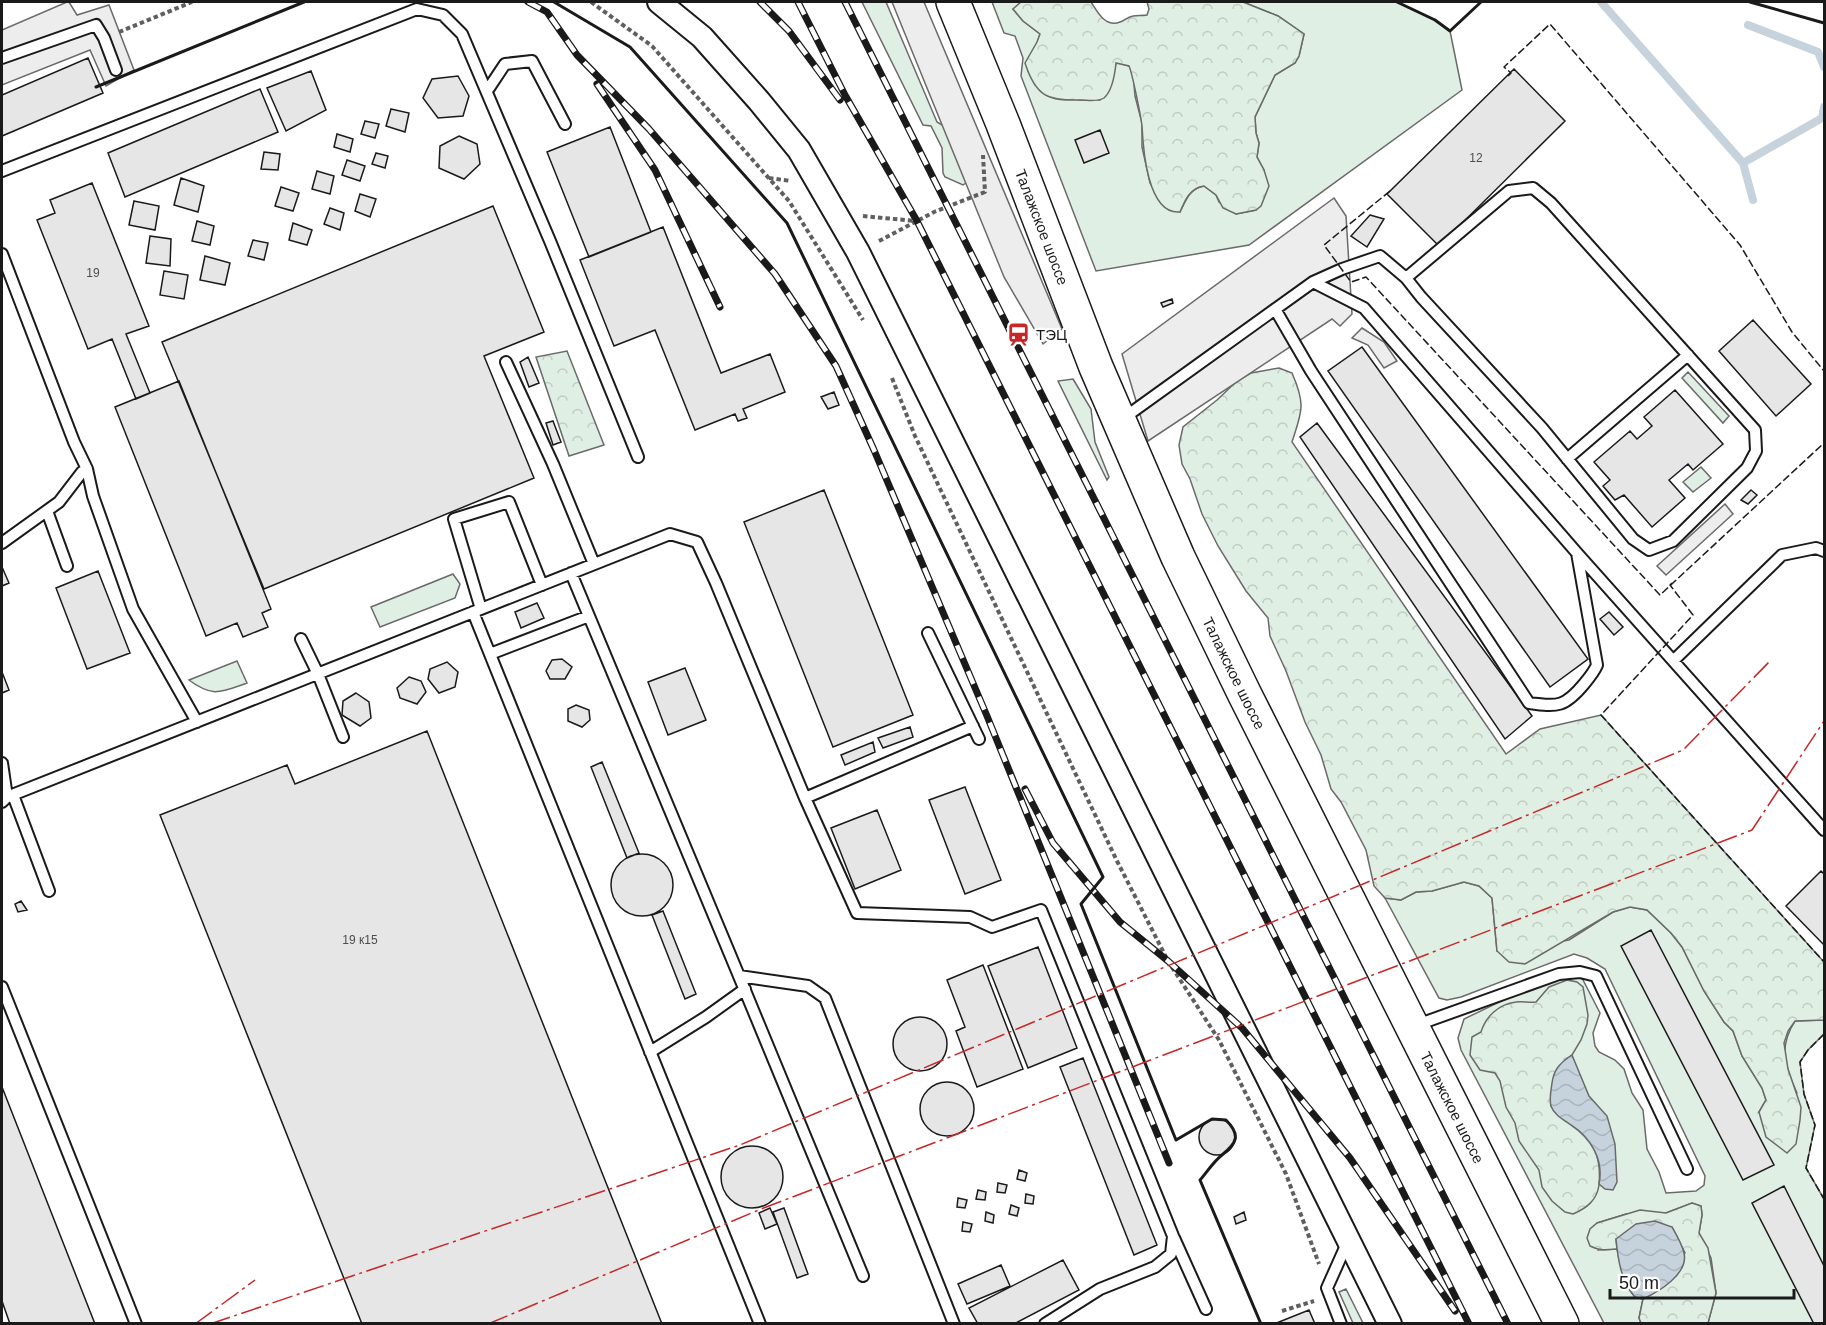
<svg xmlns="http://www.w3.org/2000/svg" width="1826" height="1325" viewBox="0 0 1826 1325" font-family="Arial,sans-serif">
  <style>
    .green { fill: #e0efe3; stroke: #6a6a6a; stroke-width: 1.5 }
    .forest { fill: url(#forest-crowns); stroke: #6a6a6a; stroke-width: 1.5 }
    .parking { fill: #ededed; stroke: #6a6a6a; stroke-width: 1.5 }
    .water { fill: url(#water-waves); stroke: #6a6a6a; stroke-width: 1.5 }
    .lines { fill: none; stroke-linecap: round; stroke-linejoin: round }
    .stream { stroke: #c6d2dc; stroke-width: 8 }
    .building { fill: #e6e6e6; stroke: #1a1a1a; stroke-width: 1.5 }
    .lane-casing { stroke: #1a1a1a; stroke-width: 14 }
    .street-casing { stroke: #1a1a1a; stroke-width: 26 }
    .primary-casing { stroke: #1a1a1a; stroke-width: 36 }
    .path { stroke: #5f5f5f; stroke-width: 4; stroke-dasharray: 4.5 3; stroke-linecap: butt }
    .lane { stroke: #fff; stroke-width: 10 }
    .street { stroke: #fff; stroke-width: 22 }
    .primary { stroke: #fff; stroke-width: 33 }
    .rail-casing { stroke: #1a1a1a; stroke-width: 7 }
    .rail { stroke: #fff; stroke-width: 4.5; stroke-dasharray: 14; stroke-linecap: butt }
    .fence { stroke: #1a1a1a; stroke-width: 1.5; stroke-dasharray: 8 3; stroke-linecap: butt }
    .wall { stroke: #1a1a1a; stroke-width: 3 }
    .power { stroke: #c62828; stroke-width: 1.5; stroke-dasharray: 21 4.5 3 4.5; stroke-linecap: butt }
    .labels { text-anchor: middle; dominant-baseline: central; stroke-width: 4.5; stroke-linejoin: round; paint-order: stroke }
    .number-label { font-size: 12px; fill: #4d4d4d }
    .street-label { font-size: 15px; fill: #1a1a1a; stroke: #fff }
    .poi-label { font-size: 15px; fill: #1a1a1a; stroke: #fff; text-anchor: start }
  </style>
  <defs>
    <pattern id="forest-crowns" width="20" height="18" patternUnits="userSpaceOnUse" patternTransform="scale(1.5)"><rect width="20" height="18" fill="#e0efe3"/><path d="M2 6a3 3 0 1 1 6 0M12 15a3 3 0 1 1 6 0" fill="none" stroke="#c0ccc2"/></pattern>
    <pattern id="water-waves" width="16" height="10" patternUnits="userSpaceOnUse" patternTransform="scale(1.5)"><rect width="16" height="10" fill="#c6d2dc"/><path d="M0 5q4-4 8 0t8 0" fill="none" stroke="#aab4bc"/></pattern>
  </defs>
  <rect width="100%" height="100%" fill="#fff"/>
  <path class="green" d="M862,2H886L937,122L972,143L970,180L963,185L945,177L943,173L942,148L931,126L923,125Z
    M992,2H1021L1013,9L1023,21L1040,34L1028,71L1035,85L1079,100H1100L1115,69L1116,62L1129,66L1133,72L1135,96L1142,123V147L1150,183L1161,202L1180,212C1186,200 1190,188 1204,186L1216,195L1219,202L1236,214L1256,210L1264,170L1257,157L1259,143L1256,133L1255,117L1275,75L1295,63L1299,56L1304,34L1278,16L1243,2H1397L1435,20L1450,31L1462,90L1249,245L1096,271L1021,76L1023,58L1015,36L1004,33Z
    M1688,372L1729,416L1723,423L1682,378Z
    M1073,379L1091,409L1095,442L1109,477L1107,480L1058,381Z
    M1701,467L1711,478L1693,492L1683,482Z
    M453,574L460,584L455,598L380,627L371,607Z
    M237,661L247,683C221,692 213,698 189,680Z
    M1464,882L1479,886L1492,898L1497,951L1569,940L1613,912L1630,907L1647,910L1671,933L1682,947L1704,991L1724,1022L1733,1031L1742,1056L1762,1088L1766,1100L1759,1112L1797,1093C1785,1067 1778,1047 1795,1021L1824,1020V1034L1808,1050L1800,1062L1804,1094L1815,1125L1806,1168L1824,1199V1323H1708L1716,1293L1711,1258L1699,1233L1702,1215L1701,1206L1692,1203L1666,1213L1626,1214L1597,1223L1598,1250L1617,1249C1621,1266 1622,1283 1635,1297L1643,1299L1639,1318L1641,1323H1604L1461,1050L1458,1038L1464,1019L1562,972L1578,976L1583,980L1600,1013L1593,1033L1595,1046L1599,1052L1615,1060L1624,1069L1632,1093L1643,1110L1647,1149L1659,1172L1666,1193L1696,1191L1704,1185L1705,1176L1605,969L1587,958L1574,954L1461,997L1447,1000L1439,998L1385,898L1401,900L1416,892L1432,891Z
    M1346,1289L1363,1323H1353L1339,1292Z"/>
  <path class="forest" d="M1021,2H1091C1097,11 1105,28 1120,22C1124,21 1127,17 1133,16C1137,15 1142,16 1147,15L1149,9L1147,2H1243L1278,16L1304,34L1299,56L1295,63L1275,75L1255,117L1256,133L1259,143L1257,157L1264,170L1269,186L1261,206L1256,210L1236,214L1223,208L1216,195L1204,186C1190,188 1185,200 1180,212C1147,215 1143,147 1142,126C1141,117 1132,72 1129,66L1116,63C1115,73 1112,91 1104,98C1098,102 1088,100 1081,100C1048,101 1036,97 1025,63L1037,42L1040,34L1023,21L1013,9Z
    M567,351L604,445L569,456L536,357Z
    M1279,368L1292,373C1306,405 1302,411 1292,442L1506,754L1540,729L1601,715L1824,962V1020L1795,1021L1788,1031L1784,1043L1788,1069L1801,1107L1800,1120L1796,1144L1787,1153L1766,1137L1759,1112L1766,1100L1762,1088L1742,1056L1733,1031L1724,1022L1704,991L1682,947L1671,933L1647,910L1630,907L1613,912L1525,964L1509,962L1497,951L1492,898L1479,886L1464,882L1432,891L1416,892L1401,900L1385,898L1374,886L1366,850L1341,802L1331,789L1321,755L1305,722L1286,671L1270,636L1268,618L1246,591L1218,546L1202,514L1190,479L1182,464L1179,445L1183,427L1217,400L1238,380L1251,373Z
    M1567,980L1577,982L1583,987L1588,1015L1587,1024L1581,1040L1572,1055L1565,1060L1551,1106C1558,1117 1569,1122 1579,1130C1597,1145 1601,1163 1599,1185C1597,1200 1587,1208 1573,1214L1565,1212L1552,1201L1542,1187L1539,1170L1519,1141L1515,1123L1506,1107L1500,1081L1495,1073L1480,1070L1470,1055L1472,1037L1481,1032C1486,1016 1499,1004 1516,1002C1523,1001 1529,1003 1536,1002L1549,987Z
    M1692,1203L1701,1206L1702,1215L1699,1233L1708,1248L1716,1293L1708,1323H1641L1639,1318L1643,1299L1657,1290L1685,1253L1672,1227L1616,1239L1617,1249C1607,1250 1599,1251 1590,1246L1587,1238L1590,1229L1597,1223L1640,1210L1666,1213Z"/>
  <path class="parking" d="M67,2H69L77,15L109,5L134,70L106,86L90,50L2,85V30Z
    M892,2H924L1062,329L1043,344L1004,277Z
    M1334,198L1346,216L1352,314L1340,326L1332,319L1148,441L1122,354Z
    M1362,328L1384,342L1397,361L1384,368L1368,345L1352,338Z
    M1725,504L1733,514L1666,575L1657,566Z"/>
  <path class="water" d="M1572,1055L1589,1096L1607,1116L1615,1144L1617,1182L1613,1190L1605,1189L1599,1184C1604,1160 1591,1138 1571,1125C1564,1120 1554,1115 1551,1106C1549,1100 1551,1090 1552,1083C1554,1069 1560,1063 1572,1055Z
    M1655,1221L1672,1227C1676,1234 1682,1244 1684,1253C1689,1274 1658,1292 1643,1299L1635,1297C1621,1281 1618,1260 1616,1239L1636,1224Z"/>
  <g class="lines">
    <path class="stream" d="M1601,2L1743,163L1753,200
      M1748,25L1818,52L1824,67
      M1743,163L1822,118L1824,107"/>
  </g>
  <path class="building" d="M88,58L103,93L2,136V95Z
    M1514,69L1565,121L1439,246L1387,194Z
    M311,71L326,110L286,131L267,88Z
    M458,76L469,96L463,116L438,118L423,98L432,79Z
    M260,89L278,132L125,197L108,153Z
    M391,109L409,113L405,132L386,126Z
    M365,121L379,124L375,138L361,134Z
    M610,127L651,232L589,257L547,152Z
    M1100,130L1109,153L1084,163L1075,140Z
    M337,134L353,139L350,152L334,147Z
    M459,136L477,144L480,164L464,179L439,168L440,146Z
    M264,152L280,154L278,170L261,169Z
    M376,153L388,156L385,168L372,164Z
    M347,160L365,166L360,181L342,175Z
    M317,171L334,176L330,194L312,189Z
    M181,178L204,186L198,212L174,205Z
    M92,183L149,326L126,334L150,393L136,399L112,339L88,349L37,220L55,213L50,200Z
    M281,187L299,193L293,211L275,206Z
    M360,194L376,199L370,217L355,211Z
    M134,201L159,206L155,230L129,225Z
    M493,206L544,332L484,356L534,478L264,589L162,342Z
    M330,208L344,213L340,230L324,224Z
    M1370,215L1384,219L1367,247L1351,236Z
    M197,221L214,226L210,245L192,241Z
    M293,223L312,230L307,245L289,240Z
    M663,227L721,373L770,354L785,392L743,409L747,418L738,421L735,414L695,430L655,330L614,346L580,260Z
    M150,236L171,239L170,266L146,263Z
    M253,240L268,243L264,260L248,256Z
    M205,256L230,263L225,285L200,280Z
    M164,271L188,275L184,299L160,295Z
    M1172,299L1173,303L1163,307L1161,303Z
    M1753,320L1811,384L1776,416L1719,351Z
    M1362,347L1588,659L1550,687L1328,371Z
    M528,357L539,383L529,387L520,362Z
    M179,381L271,609L262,613L268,627L243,637L237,623L206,636L115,407Z
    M1675,390L1723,444L1693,470L1688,464L1669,480L1685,498L1652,527L1624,495L1615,500L1603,486L1610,480L1594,462L1630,431L1637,439L1652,426L1644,417Z
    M834,392L839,405L828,409L821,397Z
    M553,421L561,442L553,445L546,423Z
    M1317,423L1532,716L1505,739L1300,437Z
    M824,490L913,715L833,747L744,522Z
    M1751,490L1757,495L1748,504L1741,500Z
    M2,567L9,583L2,586Z
    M98,571L130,653L87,669L56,588Z
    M537,603L544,618L521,628L515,612Z
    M1609,612L1623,627L1614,635L1600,619Z
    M562,659L572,667L565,679H550L546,671L552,660Z
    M447,662L458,672L455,687L439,693L428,679L430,669Z
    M685,668L706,720L668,735L648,682Z
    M2,672L9,690L2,693Z
    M409,677L421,681L426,692L417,704L400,698L397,688Z
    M356,693L369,702L371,718L360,726L342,715L343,701Z
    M576,705L589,710L590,720L582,727L568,721V709Z
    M910,727L913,737L883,748L878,738Z
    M427,731L455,802L662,1324H362L160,815L287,765L295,784Z
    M873,742L875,752L845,765L841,755Z
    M602,762L639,853L627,858L591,767Z
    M965,787L1001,880L965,894L929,800Z
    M877,810L901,870L855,889L831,828Z
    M611 885a31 31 0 1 1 62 0a31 31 0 1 1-62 0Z
    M1821,871L1824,874V945L1786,906Z
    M21,901L27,910L18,912L15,904Z
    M663,911L696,994L685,999L652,915Z
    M1651,930L1774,1165L1743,1180L1621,946Z
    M1038,947L1077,1048L1028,1068L988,966Z
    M983,965L1023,1069L977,1087L956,1031L965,1027L947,980Z
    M893 1044a27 27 0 1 1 54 0a27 27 0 1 1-54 0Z
    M1083,1058L1157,1245L1134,1255L1060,1067Z
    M920 1109a27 27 0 1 1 54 0a27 27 0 1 1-54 0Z
    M2,1087L95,1324H10L2,1301Z
    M1199 1137a18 18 0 1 1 36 0a18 18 0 1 1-36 0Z
    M721 1177a31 31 0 1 1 62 0a31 31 0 1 1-62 0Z
    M1019,1170L1027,1173L1025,1181L1017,1179Z
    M998,1183L1007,1185L1005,1193L997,1192Z
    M1784,1186L1824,1266V1324H1814L1752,1203Z
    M978,1190L986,1192L985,1200L976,1199Z
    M1026,1194L1034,1196L1033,1204L1025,1203Z
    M958,1198L967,1200L965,1208L957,1207Z
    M1011,1205L1019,1208L1017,1216L1009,1214Z
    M770,1208L777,1224L765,1229L759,1213Z
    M784,1208L808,1274L797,1278L773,1212Z
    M986,1212L994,1215L993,1223L985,1221Z
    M1244,1212L1246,1220L1236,1224L1234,1217Z
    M963,1222L972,1224L970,1232L962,1231Z
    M1063,1260L1079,1290L1014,1324H978L969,1308Z
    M1001,1265L1010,1286L967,1304L958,1284Z
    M1309,1310L1315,1324H1274Z"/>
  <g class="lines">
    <defs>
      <path id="lane" d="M2,58L96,25L104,38L116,70
        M489,88L505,64L532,61L565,124
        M2,171L417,9L443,15L462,34L550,241L638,457
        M2,254L74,442L87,469L93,496L133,609L197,722
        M1313,282L1364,308L1577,553L1824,830
        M1275,309L1311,371L1529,703C1558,707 1565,707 1584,684C1589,678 1594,672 1597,665L1577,553
        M506,362L553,464L594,564
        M1121,420L1313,282L1342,269L1380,256L1406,278L1421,297L1542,428L1633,539L1649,550L1673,541L1747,468L1756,451L1755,430L1551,203L1533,188L1509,191L1406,278
        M1567,459L1688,355
        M47,511L67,566
        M2,543L59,502L82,472L87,469
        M571,573L739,976L808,986L825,998L954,1324
        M481,609L454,519L509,502L542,585
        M473,612L760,1324
        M928,633L979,739
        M301,639L318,674L343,737
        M490,654L589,616
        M1674,660L1782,555L1816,548L1824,551
        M2,763L7,797
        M13,795L49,891
        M805,798L973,726
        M2,802L7,797L670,534L697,542L716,583L805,798L857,913L970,917L992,927L1041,910L1173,1236L1171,1254L1155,1267L1100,1289L1045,1324
        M739,976L863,1276
        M2,987L136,1324
        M1414,1026L1559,974L1580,972L1596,976L1687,1169
        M650,1052L706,1017L745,989
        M1174,1238L1206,1309
        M1341,1324L1327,1288L1348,1241"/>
      <path id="street" d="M659,2L702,37L759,101L799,150L858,252L1390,1324"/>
      <g id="primary">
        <path id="s1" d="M953,2L1003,124L1096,367L1178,557L1244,693L1562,1324"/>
      </g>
    </defs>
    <use href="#lane" class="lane-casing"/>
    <use href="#street" class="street-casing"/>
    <use href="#primary" class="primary-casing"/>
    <path class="path" d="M591,2L652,46L789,201L863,320
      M119,32L192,2
      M769,178L791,181
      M863,216L915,221
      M879,241L934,212L985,192L983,155
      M892,378L915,436L1117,861L1168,961L1219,1040L1286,1174L1319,1264
      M1282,1311L1314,1301"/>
    <use href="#lane" class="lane"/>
    <use href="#street" class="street"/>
    <use href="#primary" class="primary"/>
    <defs>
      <path id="rail" d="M528,2L547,12L577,55L649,129L775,274L836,366L874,450L987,716L1169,1163
        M760,2L789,31L840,100
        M798,2L845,95L917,221L1469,1324
        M845,2L1508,1324
        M597,84L655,170L720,307
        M1025,789L1053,843L1120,922L1168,961L1242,1028L1350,1158L1455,1311"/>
    </defs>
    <use href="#rail" class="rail-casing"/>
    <use href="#rail" class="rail"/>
    <path class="fence" d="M1508,76L1511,73L1504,67L1550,24L1740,245L1792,332L1824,371
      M1390,191L1324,245L1351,282L1366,277L1660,595L1824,443
      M1672,583L1670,585L1693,615L1601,715L1824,962
      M1824,1034L1808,1050L1800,1062L1804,1094L1815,1125L1806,1168L1824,1199"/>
    <path class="wall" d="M554,2L630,47L787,223L1103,877L1081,904L1176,1140L1212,1119L1226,1120C1241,1135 1237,1143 1222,1155C1214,1161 1207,1172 1200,1180L1261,1324
      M1397,2L1435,20L1450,31L1481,2
      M1750,2L1824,23
      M96,87L304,2"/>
    <path class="power" d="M195,1324L255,1280
      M210,1324L740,1145L1683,750L1770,661
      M488,1324L761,1209L1752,830L1824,721"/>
  </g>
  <defs>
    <symbol id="station-bare" viewBox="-9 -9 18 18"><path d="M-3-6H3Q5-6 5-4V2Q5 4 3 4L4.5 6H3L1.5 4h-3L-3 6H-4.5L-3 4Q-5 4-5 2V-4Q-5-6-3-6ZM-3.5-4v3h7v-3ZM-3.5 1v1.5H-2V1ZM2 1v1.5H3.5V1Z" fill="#c62828" stroke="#fff" stroke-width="2.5" paint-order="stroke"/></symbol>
  </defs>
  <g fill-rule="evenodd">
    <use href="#station-bare" x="1002" y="318" width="33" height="33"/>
  </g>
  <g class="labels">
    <g class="number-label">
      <text x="1476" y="158">12</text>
      <text x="93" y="273">19</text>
      <text x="360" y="940">19 к15</text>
    </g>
    <g class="street-label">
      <text stroke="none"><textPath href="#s1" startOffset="242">Талажское шоссе</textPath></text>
      <text stroke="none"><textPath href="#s1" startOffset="728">Талажское шоссе</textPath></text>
      <text stroke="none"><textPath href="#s1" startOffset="1214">Талажское шоссе</textPath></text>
    </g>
    <g class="poi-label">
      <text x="1036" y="334">ТЭЦ</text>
    </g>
  </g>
  <rect width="1826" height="1325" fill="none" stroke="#1a1a1a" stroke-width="6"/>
  <path d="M1610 1289v9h184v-9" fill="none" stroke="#1a1a1a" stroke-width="3"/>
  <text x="1619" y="1289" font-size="18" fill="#1a1a1a" stroke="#ffffff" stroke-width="4.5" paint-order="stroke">50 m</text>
</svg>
